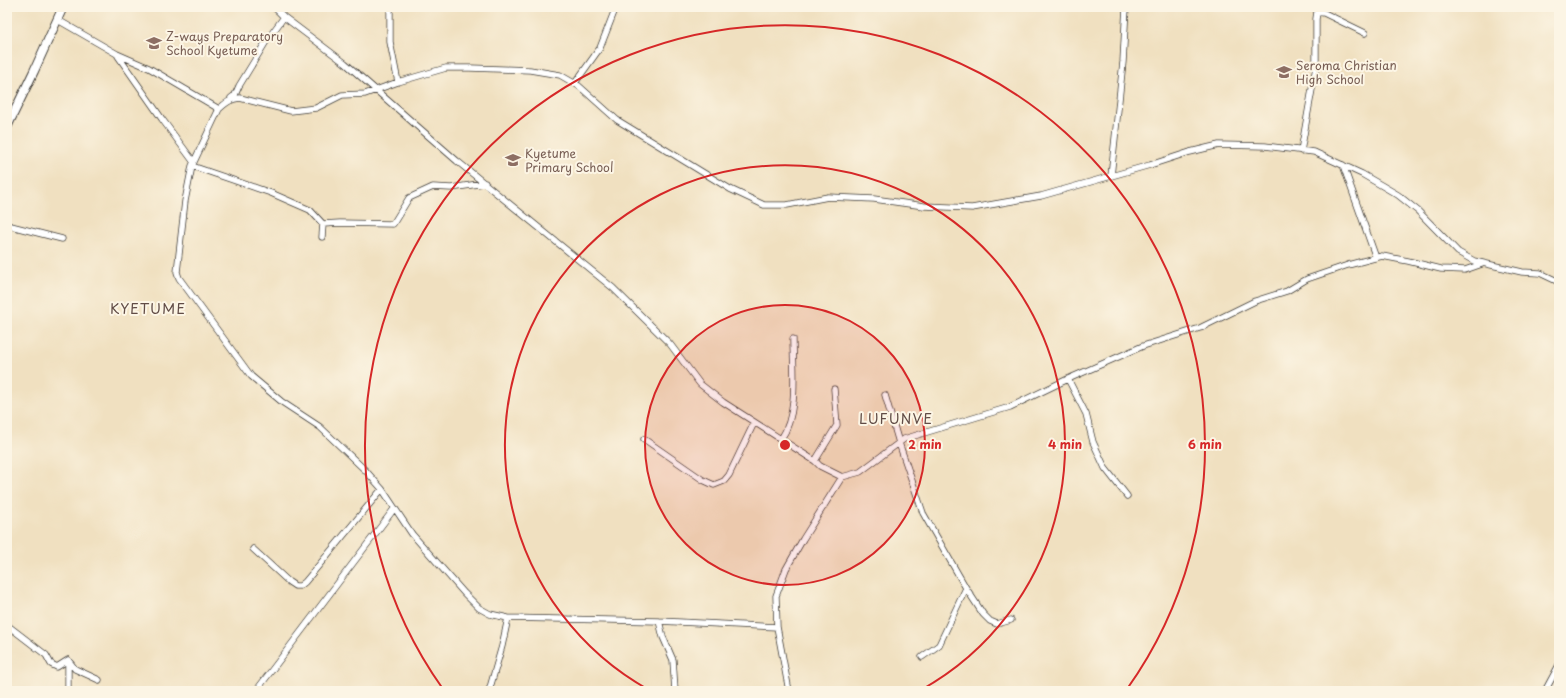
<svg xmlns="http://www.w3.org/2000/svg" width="1566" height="698" viewBox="0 0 1566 698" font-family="'Playpen Sans',sans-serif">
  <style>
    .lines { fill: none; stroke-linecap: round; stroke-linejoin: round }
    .street-casing { stroke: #3c3935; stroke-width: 7 }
    .secondary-casing { stroke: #3c3935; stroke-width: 10 }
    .street { stroke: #fff; stroke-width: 5.5 }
    .secondary { stroke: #fff; stroke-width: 8 }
    .ring { fill: none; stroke: #d62828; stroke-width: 2 }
    .labels { text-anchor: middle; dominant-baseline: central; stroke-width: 4; stroke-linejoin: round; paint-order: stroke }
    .education-label { font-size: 12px; fill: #785e54; stroke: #fcf5e5; text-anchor: start }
    .quarter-label { font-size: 14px; letter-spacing: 1px; fill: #614c46; stroke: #fcf5e5 }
    .centre { fill: #d62828; stroke: #fcf5e5; stroke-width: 2 }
    .ring-label { font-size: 12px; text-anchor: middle; font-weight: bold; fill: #d62828; stroke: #fcf5e5; stroke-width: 4; stroke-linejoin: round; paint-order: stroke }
  </style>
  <rect width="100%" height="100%" fill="#fcf5e5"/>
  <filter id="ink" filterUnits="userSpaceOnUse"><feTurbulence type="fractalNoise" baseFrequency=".025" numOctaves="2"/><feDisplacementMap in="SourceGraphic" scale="8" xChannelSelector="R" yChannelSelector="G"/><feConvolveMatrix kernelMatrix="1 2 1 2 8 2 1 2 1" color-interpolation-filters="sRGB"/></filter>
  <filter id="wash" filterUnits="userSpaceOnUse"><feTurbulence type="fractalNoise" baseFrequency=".012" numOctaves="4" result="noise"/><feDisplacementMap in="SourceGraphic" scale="16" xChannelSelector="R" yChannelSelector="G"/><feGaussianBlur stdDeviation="0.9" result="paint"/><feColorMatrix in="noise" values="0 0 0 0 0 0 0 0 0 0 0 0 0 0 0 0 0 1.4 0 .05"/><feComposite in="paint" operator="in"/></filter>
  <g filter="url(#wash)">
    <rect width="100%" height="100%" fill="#f0e0c0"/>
  </g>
  <g filter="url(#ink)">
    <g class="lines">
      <defs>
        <path id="street" d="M274,7L284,17L345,63L457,161L613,288L670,344L700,384L723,402L815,461L820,466L842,477L860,472L904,439L1010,407L1068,379L1143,346L1200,328L1255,301L1287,291L1307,279L1348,265L1382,256L1408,261L1441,269L1465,270L1482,264
          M390,7V42L398,82
          M1317,12L1324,13L1365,33
          M58,20L117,54L149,68L219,109C226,103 230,99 240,98L291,111L316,108L342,95L365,94L398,82L446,68H470L530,70L560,75L579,86L617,120L730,189L764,205H787L828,197L874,199L924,206L972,208L1041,196L1150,165L1190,152L1219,145L1265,146L1314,152L1362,174L1398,195L1418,211L1458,252L1474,261L1522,272L1540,273L1559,282
          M118,56L162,119L193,161
          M575,83L600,48L616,7
          M231,98L235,95L239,86L267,40L284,17
          M219,109L192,166L185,201L177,272L179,278L251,376L282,402L320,427L366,471L382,489L412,534L464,593L479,608L490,614L508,618L659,621L777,627
          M1301,151L1316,67V19L1317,12L1316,7
          M1343,165L1376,258
          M192,166L271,193L310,210L323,224L322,237
          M1111,176L1123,62L1126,7
          M323,224L340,223L393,224L409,198L433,187L451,188L485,183
          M7,225L62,239
          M1068,379L1086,414L1093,442L1105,468L1127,496
          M885,395L899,443L923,513L966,588L983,614L990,621L997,624L1011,620
          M644,439L703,480L714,485L724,481L729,475L754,423
          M781,439C799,413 793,370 793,339
          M815,461L837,425L834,389
          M253,549L289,582L295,586H300L305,582L382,489
          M659,621L663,637L673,660L675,691
          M7,625L46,655L51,664L57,667L68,660L75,669L99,680
          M922,657L939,645L966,588
          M68,691V660
          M256,691L394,509
          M489,691L502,646L508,618
          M789,691L777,627L776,596L786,569L803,539L842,477
          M1545,691L1559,665"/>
        <path id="secondary" d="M7,127L34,71L63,7"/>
      </defs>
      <use href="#street" class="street-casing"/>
      <use href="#secondary" class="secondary-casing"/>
      <use href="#street" class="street"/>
      <use href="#secondary" class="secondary"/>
    </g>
  </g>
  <circle cx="785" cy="445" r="140" fill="#d62828" fill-opacity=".12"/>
  <g class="ring">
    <circle cx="785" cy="445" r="140"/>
    <path d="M649 690A280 280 0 1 1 921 690"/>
    <path d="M443 689A420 420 0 1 1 1127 689"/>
  </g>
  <defs>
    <symbol id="school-bare" viewBox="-9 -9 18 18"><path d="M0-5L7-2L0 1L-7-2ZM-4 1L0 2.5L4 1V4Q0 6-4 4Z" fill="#8d6e63" stroke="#fcf5e5" stroke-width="2.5" paint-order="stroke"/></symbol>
  </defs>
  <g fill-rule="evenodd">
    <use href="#school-bare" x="143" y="32" width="22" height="22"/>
    <use href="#school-bare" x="1273" y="61" width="22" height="22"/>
    <use href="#school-bare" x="502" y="149" width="22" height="22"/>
  </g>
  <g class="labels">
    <g class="education-label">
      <text x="166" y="36">Z-ways Preparatory<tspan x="166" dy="14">School Kyetume</tspan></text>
      <text x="1296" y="65">Seroma Christian<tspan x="1296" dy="14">High School</tspan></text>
      <text x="525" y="153">Kyetume<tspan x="525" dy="14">Primary School</tspan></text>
    </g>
    <g class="quarter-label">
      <text x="148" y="308">KYETUME</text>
      <text x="896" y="418">LUFUNVE</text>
    </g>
  </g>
  <circle cx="785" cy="445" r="6" class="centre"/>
  <g class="ring-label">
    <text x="925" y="449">2 min</text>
    <text x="1065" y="449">4 min</text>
    <text x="1205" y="449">6 min</text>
  </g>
  <rect width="1566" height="698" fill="none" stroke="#fcf5e5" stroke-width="24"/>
</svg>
